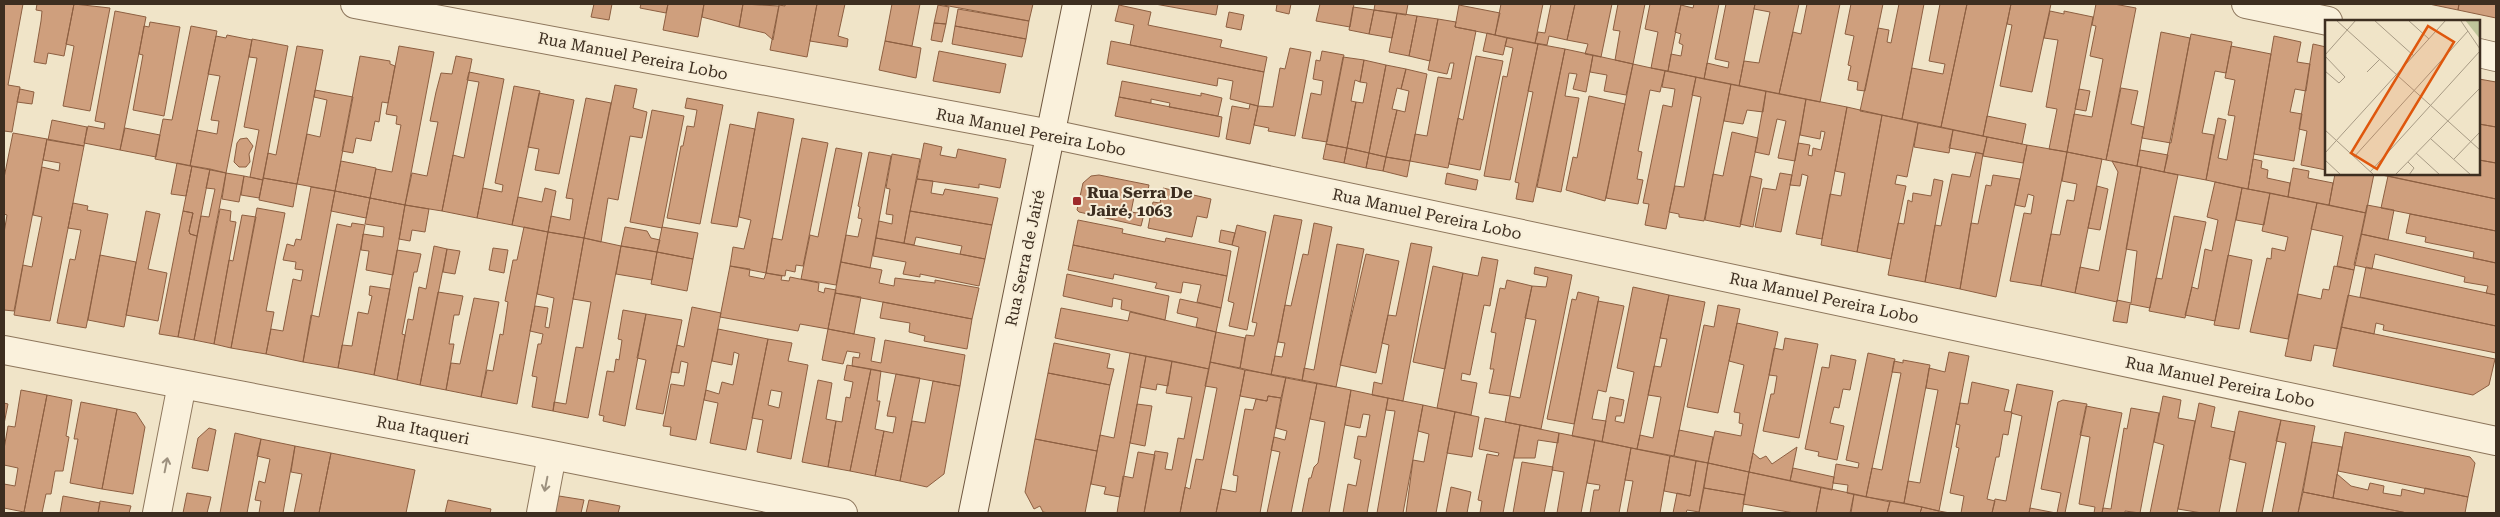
<svg xmlns="http://www.w3.org/2000/svg" width="2500" height="517" viewBox="0 0 2500 517" font-family="'Roboto Serif',serif">
  <style>
    .building { fill: #cf9f7d; stroke: #8d5f41; fill-rule: evenodd }
    .lines { fill: none; stroke-linecap: round; stroke-linejoin: round }
    .street-casing { stroke: #8d765c; stroke-width: 30 }
    .secondary-casing { stroke: #6f573f; stroke-width: 30 }
    .street { stroke: #faf1dc; stroke-width: 28 }
    .secondary { stroke: #faf1dc; stroke-width: 28 }
    .oneway { stroke: #9c907e }
    .poi-dot { fill: #9e2a2b; stroke: #f7eed8; stroke-width: 2 }
    .labels { text-anchor: middle; dominant-baseline: central; stroke-width: 4; stroke-linejoin: round; paint-order: stroke }
    .street-label { font-size: 16px; fill: #3d2e20; stroke: #f7eed8 }
    .poi-label { font-size: 16px; font-weight: bold; fill: #3d2e20; stroke: #f7eed8; text-anchor: start }
    .inset-road { fill: none; stroke: #a89b85; stroke-width: 1 }
    .view { fill: #df570d; fill-opacity: 0.15; stroke: #df570d; stroke-width: 2.5 }
    .inset-edge { fill: none; stroke: #3d2e20; stroke-width: 2.5 }
  </style>
  <rect width="100%" height="100%" fill="#f0e4c8"/>
  <path class="building" d="M4,4H23L8,85L20,87L12,132L4,131Z
    M37,4H74L64,56L48,53L46,64L34,62L41,21L42,11L36,10Z
    M74,4L110,8L90,111L63,106L74,46L66,44Z
    M594,4H612L609,20L591,17Z
    M641,4H668L666,13L640,8Z
    M668,4H704L698,37L663,30Z
    M704,4H743L739,27L702,17Z
    M743,4L779,6L773,40L765,33L739,27Z
    M785,4H817L807,57L770,50L779,5L785,6Z
    M817,4H845L838,36L848,39L847,47L810,41Z
    M892,4H920L912,46L885,41Z
    M938,4H1033L1029,21Z
    M1155,4H1218L1216,15Z
    M1277,4H1291L1289,14L1276,11Z
    M1320,4H1354L1350,27L1316,21Z
    M1375,4H1408L1406,15L1374,10Z
    M1501,4H1543L1535,43L1495,35Z
    M1551,4H1575L1567,40L1549,36L1547,45L1535,43L1538,32L1545,33Z
    M1575,4H1612L1601,57L1585,54L1588,44L1567,40Z
    M1618,4H1645L1633,64L1615,60L1620,31L1613,30Z
    M1650,4H1681L1668,71L1651,68L1658,32L1645,29Z
    M1694,4H1719L1704,79L1668,71L1671,54L1681,56L1683,45L1679,43L1681,34L1675,32L1681,5L1693,8Z
    M1726,4H1755L1739,86L1704,79L1707,63L1728,68L1729,62L1715,59Z
    M1755,4H1799L1779,94L1739,86L1744,61L1759,63L1770,12L1754,9Z
    M1807,4H1840L1820,102L1779,94L1793,32L1801,34Z
    M1851,4H1883L1865,91L1857,90L1858,82L1848,80L1851,66L1848,65L1854,36L1845,34Z
    M1899,4H1924L1902,119L1860,111L1878,28L1889,30L1887,42L1891,43Z
    M1940,4H1967L1941,127L1902,119L1912,68L1943,74L1945,64L1929,61Z
    M1967,4H2011L1983,136L1941,127Z
    M2011,4H2051L2032,92L2000,86L2012,25L2007,24Z
    M2096,4H2114L2136,8L2106,160L2067,152L2074,114L2092,117L2103,59L2090,56L2096,26L2092,25Z
    M2429,4H2459L2458,10Z
    M2459,4H2496V18L2458,10Z
    M938,5L949,7L946,24L934,23Z
    M1119,5L1151,12L1148,25L1222,40L1220,47L1267,57L1264,72L1130,45L1134,25L1115,21Z
    M1459,5L1500,13L1495,35L1455,27Z
    M1353,7L1374,10L1369,34L1349,30Z
    M958,9L1029,21L1026,39L955,26Z
    M1374,10L1397,13L1392,38L1369,34Z
    M115,11L146,17L120,150L84,143L88,126L104,129L105,123L95,121Z
    M2050,11L2064,14V11L2093,17L2067,152L2049,149L2057,109L2046,107L2058,40L2044,38Z
    M1229,12L1244,15L1241,30L1226,27Z
    M1397,13L1417,16L1409,56L1389,52Z
    M1417,16L1438,19L1430,61L1409,56Z
    M1438,19L1456,22L1455,27L1476,31L1448,168L1410,161L1415,134L1427,136L1438,77L1451,79L1454,63H1450L1447,74L1428,70Z
    M150,22L180,27L164,116L133,110L143,55L139,54L144,26L149,27Z
    M934,23L946,24L942,42L931,40Z
    M191,26L217,31L190,166L155,159L163,119L172,120Z
    M955,26L1026,39L1022,57L952,44Z
    M2161,32L2190,38L2171,143L2142,138Z
    M1487,33L1507,38L1503,55L1483,51Z
    M2191,34L2232,42L2226,73L2215,71L2202,133L2214,135L2206,180L2164,172Z
    M227,35L252,40L226,173L190,166L197,130L217,134L219,121L211,120L220,76L208,74L216,36L226,38Z
    M2274,36L2301,42L2297,62L2310,64L2306,91L2295,89L2290,112L2302,114L2294,161L2254,154Z
    M1507,38L1538,44L1510,180L1484,176L1503,76L1507,77L1513,48L1505,46Z
    M252,39L288,46L263,180L250,177L259,130L244,127L257,58L249,57Z
    M885,41L921,48L916,78L879,70Z
    M1111,41L1264,72L1258,106L1230,99L1233,81L1218,78L1217,86L1107,64Z
    M1538,44L1565,49L1533,202L1516,199L1519,183L1515,182L1533,92L1528,91Z
    M2313,44L2326,47V170L2301,165L2307,131L2299,129Z
    M297,46L323,50L297,184L263,178L268,153L276,155Z
    M399,46L434,52L405,205L370,198L376,169L392,172L401,125L396,124L397,116L386,114Z
    M2231,46L2271,54L2248,189L2206,180L2218,118L2226,120L2218,158L2227,160L2235,116L2228,115L2235,80L2225,78Z
    M1290,48L1311,52L1295,136L1268,131L1269,128L1254,125L1258,106L1273,107L1280,68L1285,69Z
    M1565,49L1593,55L1586,92L1573,89L1577,74L1569,73L1565,96L1579,98L1561,192L1537,187Z
    M939,51L1006,64L1000,93L933,81Z
    M1322,51L1344,55L1327,142L1302,138L1311,93L1321,95L1323,81L1313,79L1316,60L1320,61Z
    M1593,55L1633,64L1626,95L1604,91L1607,75L1590,72Z
    M360,56L390,61V64L395,66L388,103L382,102L379,122L375,121L371,141L356,138L353,153L342,151Z
    M456,56L472,59L442,211L405,205L412,173L427,176L438,122L430,121L436,92L441,73L452,74Z
    M1476,56L1503,61L1480,170L1449,164L1458,118L1463,120Z
    M1343,57L1364,60L1360,82L1355,80L1351,101L1356,102L1347,148L1326,144Z
    M1364,60L1386,65L1369,153L1347,148L1356,102L1363,103L1367,83L1360,82Z
    M1633,64L1665,71L1660,92L1650,90L1638,151L1642,152L1637,179L1643,180L1638,204L1606,198Z
    M1386,65L1406,69L1401,89L1397,88L1392,109L1397,110L1386,157L1369,153Z
    M1406,69L1427,74L1410,161L1386,157L1397,110L1405,112L1409,91L1401,89Z
    M1665,71L1696,77L1666,229L1645,225L1649,204L1643,203L1663,105L1672,107L1675,89L1662,87Z
    M469,72L504,79L477,218L442,211L453,155L464,158L479,82L467,80Z
    M1696,77L1731,84L1704,221L1679,217V214L1669,212L1675,186L1684,187L1701,97L1692,95Z
    M2479,79L2496,82V127L2479,124Z
    M1122,81L1201,96V93L1222,98L1218,116L1169,107L1170,103L1151,99V103L1119,97Z
    M1731,84L1766,91L1763,112L1747,110L1743,124L1724,121Z
    M615,85L637,89L633,108L647,112L642,138L630,136L618,200L608,198L601,242L584,238Z
    M514,86L540,91L512,225L477,218L483,188L502,192L503,185L495,183Z
    M2121,88L2138,91L2131,124L2144,127L2137,166L2106,160Z
    M20,89L34,92L32,104L17,102Z
    M2079,89L2090,91L2086,111L2075,109Z
    M315,90L353,97L335,191L297,184L307,134L320,137L327,100L314,97Z
    M1766,91L1806,99L1795,161L1778,158L1786,121L1777,119L1769,155L1755,152Z
    M539,93L574,100L559,174L535,170L539,149L528,147Z
    M1589,96L1625,104L1605,201L1566,190L1573,157L1577,158Z
    M1119,97L1222,117L1219,137L1115,116Z
    M586,98L611,103L584,238L548,232L551,216L570,220L573,199L566,198Z
    M687,98L723,105L700,224L667,218L681,146H683L687,126L694,127L697,110L685,108Z
    M1806,99L1847,107L1822,239L1796,234L1808,176L1802,174L1800,186L1790,185L1798,143L1810,145L1808,155L1812,156L1813,148L1821,150L1825,132L1821,131L1820,139L1800,135Z
    M1250,104L1258,106L1250,144L1226,139L1232,106L1249,109Z
    M1847,107L1882,115L1857,252L1821,245L1830,194L1841,196L1845,173L1835,171Z
    M652,110L684,116L662,228L630,222Z
    M758,112L794,119L766,273L730,266L733,247L744,249L751,220L739,217Z
    M1882,115L1918,123L1907,177L1897,175L1895,184L1906,186L1891,259L1857,252Z
    M1987,116L2026,124L2022,144L1983,136Z
    M52,120L87,127L84,146L48,140Z
    M1918,123L1953,130L1949,153L1914,147Z
    M730,124L755,129L737,227L711,223Z
    M2479,124L2496,127V163L2479,160Z
    M125,128L160,135L156,157L120,150Z
    M1953,130L1987,137L1983,154L1949,148Z
    M1732,132L1758,138L1740,227L1705,220L1713,174L1723,176Z
    M13,133L47,139L14,311L4,310V233L7,215L4,214V178Z
    M1987,137L2027,145L2023,163L1983,156Z
    M247,138L253,146L249,154L250,162L246,167H239L234,162L237,143L240,139Z
    M802,138L828,143L803,266L796,265L795,272L786,270L785,276L766,273L772,238L782,240Z
    M47,139L84,146L50,321L14,315L23,265L32,267L42,217L33,215L42,167L59,171L60,163L43,160Z
    M924,143L942,147L940,155L956,158L958,149L1006,159L1000,188L979,184V188L917,179Z
    M1326,144L1347,148L1344,163L1323,159Z
    M2027,145L2067,152L2041,286L2010,281L2024,213L2031,214L2034,196L2028,194L2025,207L2015,205Z
    M836,148L862,153L836,285L801,279L810,235L818,237Z
    M1347,148L1369,153L1366,168L1344,163Z
    M2140,150L2168,155L2164,172L2137,166Z
    M869,152L891,156L870,268L841,262L846,235L858,237L862,219L858,218L860,207L858,206Z
    M1976,152L1983,154L1960,289L1925,282L1935,225L1941,226L1952,174L1970,177Z
    M2067,152L2102,159L2075,293L2041,286L2051,234L2060,235L2067,200L2074,201L2077,184L2062,181Z
    M1369,153L1386,157L1383,171L1366,168Z
    M892,154L920,159L904,243L876,238L879,221L892,224L893,215L886,214L890,189L886,188Z
    M1386,157L1410,161L1407,177L1383,171Z
    M2253,159L2262,161L2261,168L2268,170L2267,178L2290,183L2288,197L2248,189Z
    M2479,160L2496,163V199L2377,174H2479Z
    M341,161L376,168L370,198L335,191Z
    M2112,161L2141,167L2117,302L2075,293L2080,267L2099,271L2118,172Z
    M177,163L192,166L186,196L171,194Z
    M192,166L210,169L197,236L190,234L189,231L193,213L183,211Z
    M2141,167L2178,175L2150,308L2130,304L2127,323L2113,321L2117,300L2131,303L2137,251L2126,249Z
    M2293,168L2309,171L2308,178L2333,183L2329,205L2288,197Z
    M210,169L226,173L194,340L178,337L201,216L209,217L215,189L206,188Z
    M226,173L244,176L239,202L222,199Z
    M1447,173L1478,180L1476,190L1445,184Z
    M1780,173L1792,175L1781,232L1755,227L1763,188L1776,190Z
    M2335,174H2374L2366,213L2329,205Z
    M1099,175L1149,185L1146,199L1134,197L1131,212L1144,214L1141,226L1079,212L1077,210L1083,183L1091,176Z
    M1993,175L2020,179L1996,297L1960,289L1971,223L1978,224L1986,185L1991,186Z
    M244,176L263,180L259,198L241,195Z
    M1750,176L1762,179L1753,227L1740,224Z
    M2388,176L2496,199V231L2381,208Z
    M263,178L297,184L293,207L259,200Z
    M917,179L933,181L931,193L943,195L945,189L998,198L992,225L910,211Z
    M1934,179L1943,181L1925,282L1888,275L1898,223L1904,224L1908,200L1912,202L1913,193L1931,196Z
    M2215,182L2242,188L2215,321L2185,315L2192,287L2198,289L2205,249L2212,251L2218,220L2207,217Z
    M2097,186L2108,189L2100,230L2088,228Z
    M311,187L335,191L303,362L266,354L271,329L283,331L293,279L301,281L303,270L295,269L296,262L283,260L287,244L294,246L296,239L301,240Z
    M545,188L556,191L548,232L512,225L518,197L542,202Z
    M1163,188L1211,199L1207,218L1197,216L1192,237L1148,228L1153,202L1160,203Z
    M2242,188L2270,193L2264,225L2236,220Z
    M335,191L370,198L366,218L331,211Z
    M2270,193L2317,203L2288,339L2250,332L2267,258L2271,259L2272,248L2285,251L2288,237L2262,231Z
    M370,198L405,205L393,275L366,270L369,251L361,250L363,234L383,237L384,227L365,224Z
    M73,203L88,206L87,210L108,214L86,328L57,323L70,259L75,260L81,230L68,228Z
    M2317,203L2366,213L2354,270L2337,266L2343,236L2311,229Z
    M405,205L429,209L425,232L412,230L410,241L399,239Z
    M2367,205L2394,210L2388,240L2361,234Z
    M257,208L285,213L266,311L274,312L266,354L231,348Z
    M220,209L231,211L230,221L236,222L214,344L194,340Z
    M146,211L160,214L148,269L167,273L158,321L126,315Z
    M183,211L193,213L189,231L190,234L197,236L178,337L159,334Z
    M910,211L992,225L985,259L960,254L962,246L916,237L914,245L904,243Z
    M2410,214L2496,231V263L2473,258L2474,252L2425,242L2426,237L2406,233Z
    M242,215L256,217L231,348L214,344L229,260L233,261Z
    M1274,215L1302,220L1271,375L1240,368L1246,335L1254,336L1257,323L1252,322Z
    M2174,216L2206,222L2185,318L2149,311L2156,278L2162,279Z
    M1078,220L1123,229L1122,233L1165,242L1166,238L1231,251L1227,276L1073,245Z
    M352,223L365,225L338,368L303,362L311,315L319,317L337,224L351,227Z
    M1314,223L1332,227L1302,381L1271,375L1275,356L1282,357L1285,343L1278,342L1285,305L1291,306L1303,254L1308,255Z
    M1237,225L1266,232L1247,330L1229,326L1234,303L1228,301L1239,247L1232,245Z
    M524,227L548,232L517,404L481,397L487,370L493,371L500,334L503,335L508,302L505,301L513,260H517Z
    M625,227L647,231L651,238L660,240L657,252L621,246Z
    M662,227L698,233L693,259L657,252Z
    M1221,230L1235,233L1232,245L1219,242Z
    M548,232L584,238L553,411L532,407L537,377L532,376L538,344H541L543,334L530,331L535,306L548,308L545,327L549,328L554,298L537,294Z
    M2361,234L2496,263V295L2486,293L2488,286L2464,282L2465,277L2375,254L2372,269L2354,265Z
    M584,238L621,246L588,418L553,411L554,402L566,404L576,347L583,348L591,302L573,299Z
    M876,238L985,259L979,286L920,274V277L903,274L906,262L873,256Z
    M1411,243L1432,247L1403,401L1372,395L1374,382L1382,384L1389,345L1382,343L1388,315L1396,316Z
    M1337,244L1364,249L1336,387L1302,381L1304,368L1314,370Z
    M1073,245L1227,276L1221,308L1197,302L1201,285L1183,282L1181,293L1155,288L1157,283L1114,274L1113,279L1068,270Z
    M434,246L447,249L420,385L397,380L408,319L413,320L419,287L426,289Z
    M621,246L657,252L652,280L616,274Z
    M493,248L508,250L504,273L489,270Z
    M447,249L460,251L455,274L443,272Z
    M397,250L421,254L417,272H414L402,334L405,335L397,380L374,375Z
    M657,252L693,259L687,291L651,284Z
    M1366,254L1399,261L1376,373L1340,365Z
    M100,255L136,262L124,327L88,320Z
    M2228,255L2252,260L2239,329L2214,325Z
    M1482,257L1498,260L1490,306L1484,305L1470,375L1462,373L1461,380L1477,383L1471,415L1437,408L1463,273L1478,276Z
    M841,262L882,270L879,283L894,286L895,278L935,283V280L979,288L972,319L835,293Z
    M730,266L750,269L749,276L764,279L766,273L782,276L781,280L789,281L790,277L819,283L818,291L824,293L825,288L836,290L828,329L800,324L798,331L720,317Z
    M1433,266L1463,273L1445,369L1413,362Z
    M2334,266L2354,270L2337,349L2314,345L2311,361L2285,356L2298,294L2321,299L2323,289L2329,290Z
    M1535,267L1572,275L1541,429L1505,422L1510,396L1520,398L1536,320L1525,318L1532,286L1546,287L1548,277L1534,274Z
    M2366,267L2496,295V326L2360,297Z
    M1067,274L1169,296L1165,320L1121,309L1122,300L1113,298L1112,307L1063,296Z
    M1507,280L1532,286L1510,396L1489,393L1494,369H1490L1496,333L1491,332L1500,288L1505,289Z
    M370,286L390,289L374,375L338,368L342,345L352,346L358,312L368,314L372,296L369,295Z
    M1633,287L1669,295L1637,449L1602,442L1610,397L1624,400L1621,416H1616L1615,421L1624,423L1634,372L1617,368Z
    M438,292L463,296L459,315H454L449,344H454L446,390L420,385Z
    M1578,292L1599,297L1574,424L1547,419L1572,299L1576,300Z
    M835,293L861,297L854,334L828,329Z
    M1669,295L1705,302L1674,456L1637,449L1640,435L1653,438L1661,397L1648,395L1654,366L1661,367L1667,339L1660,338Z
    M2348,295L2496,326V353L2383,330L2384,325L2376,323L2374,334L2341,327Z
    M474,298L499,302L481,397L446,390L451,363L460,364Z
    M1180,299L1221,308L1216,332L1196,327L1198,318L1177,313Z
    M1598,301L1624,306L1606,392L1598,390L1592,419L1606,421L1602,442L1572,436Z
    M883,302L972,319L967,349L924,341L925,336L909,332L910,323L880,318Z
    M1718,305L1740,309L1718,413L1687,407L1704,325L1714,327Z
    M692,307L721,313L696,440L670,435L671,427L663,426L671,384L684,386L688,363L681,361L679,373L671,372L677,345L684,347Z
    M1061,308L1128,321L1130,312L1216,332L1209,369L1055,338Z
    M623,310L646,314L625,426L603,421L604,416L599,415L607,371L614,372L616,359L619,360L622,340L618,339Z
    M646,314L682,320L663,414L636,409L646,360L637,358Z
    M1737,323L1778,332L1749,472L1708,463L1715,431L1741,436L1743,424L1739,423L1740,413L1734,412L1744,365L1729,361Z
    M2341,327L2495,359L2489,385L2473,395L2333,366Z
    M718,329L768,339L746,450L710,443L718,403L704,400L706,390L719,394L722,382L733,385L739,354L734,352L732,365L712,361Z
    M828,329L875,338L871,361L881,363L885,340L965,355L960,386L852,366L853,357L859,358L860,353L847,351L843,364L822,360Z
    M1216,332L1245,338L1240,368L1210,362Z
    M1785,338L1818,344L1799,438L1763,431L1771,394H1774L1777,376L1769,375L1774,348L1783,350Z
    M768,339L792,343L788,361L808,365L791,459L757,452L763,420L752,418ZM771,390L782,392L779,408L768,405Z
    M1054,343L1110,354L1107,368L1114,369L1110,385L1048,373Z
    M1949,352L1969,356L1939,511L1904,503L1908,481L1920,483L1938,390L1926,388L1929,368L1945,372Z
    M1130,353L1146,356L1120,497L1104,494L1106,487L1091,484L1100,435L1114,438Z
    M1868,353L1895,359L1866,497L1847,493L1848,485L1833,483L1836,464L1858,468L1859,463L1846,460Z
    M1831,355L1856,360L1850,390L1843,389L1839,408L1834,407L1830,423L1844,426L1837,460L1818,456L1819,452L1805,449L1822,367L1829,368Z
    M1146,356L1172,361L1168,386L1157,384L1156,390L1140,387Z
    M1903,360L1930,365L1904,503L1866,497L1872,468L1882,470L1901,373L1892,372L1894,361L1903,363Z
    M1172,361L1209,369L1180,513H1144L1155,451L1168,453L1165,469L1172,470L1178,438L1184,439L1192,397L1166,393Z
    M1210,362L1245,370L1240,396L1216,513H1180L1185,487L1190,489L1196,459L1203,460L1217,388L1205,386Z
    M847,365L871,369L850,471L828,467L836,421L842,422L846,397L850,398L853,382L844,380Z
    M871,369L881,371L877,401H880L875,429L884,431L875,476L850,471Z
    M1245,370L1286,377L1281,398L1268,396L1267,401L1240,396Z
    M1048,373L1110,385L1097,451L1035,439Z
    M896,374L920,378L900,481L875,476L884,431L893,433L896,417L887,416Z
    M1286,377L1317,383L1291,513H1267L1280,452L1271,450L1274,437L1285,440L1287,431L1276,428Z
    M818,380L832,383L826,419L836,421L828,467L802,462Z
    M933,381L960,386L944,474L927,487L900,481L912,421L925,423Z
    M1972,382L2009,390L2004,411L2012,412L2008,435L2003,434L1999,457H1996L1987,499L1995,501L1992,513H1961L1964,496L1950,493L1959,448L1956,447L1960,425L1956,424L1960,403L1968,404Z
    M1317,383L1351,390L1329,513H1302L1309,478H1311L1314,467L1318,463L1325,422L1310,419Z
    M2017,384L2053,391L2029,513H1992L1995,499L2006,501L2022,416L2011,413Z
    M21,390L47,395L24,512L4,508V484L15,486L18,468L4,465V449L8,426L15,427Z
    M1351,390L1388,398L1367,513H1343L1348,484L1356,486L1361,460L1354,458L1358,436L1366,437L1370,415L1363,414L1360,428L1345,425Z
    M47,395L72,400L66,436L69,437L63,471H55L51,494H46L42,513H29L24,512Z
    M1268,396L1281,398L1260,513H1216L1221,489L1236,492L1238,476L1233,475L1245,409L1253,410L1256,399L1267,401Z
    M2163,396L2181,400L2178,418L2195,421L2177,513H2150L2164,445L2154,442Z
    M1388,398L1423,405L1403,513H1377L1395,411L1386,410Z
    M2063,400L2087,404L2065,513H2057L2061,493L2041,489L2058,402Z
    M81,402L117,409L102,489L70,483L78,439H74Z
    M4,403L8,404L4,424Z
    M2199,403L2215,407L2211,427L2235,432L2219,513H2202L2178,509Z
    M1137,404L1152,406L1145,446L1130,443Z
    M1423,405L1455,412L1436,513H1406L1413,460L1424,462L1429,434L1418,431Z
    M2086,406L2122,413L2102,513H2094L2095,507L2079,504L2090,437L2080,435Z
    M2131,408L2159,413L2140,513L2125,511V513H2102L2103,508L2111,509L2124,428L2127,429Z
    M117,409L136,413L145,427L133,494L102,489Z
    M2239,411L2281,420L2262,513H2236L2246,463L2229,459Z
    M1455,412L1479,417L1472,457L1447,453Z
    M1485,418L1520,425L1503,513H1480L1482,501L1478,500L1487,454L1498,456L1499,453L1479,449Z
    M2281,420L2315,426L2298,513H2272L2286,443L2276,441Z
    M1520,425L1559,433L1558,443L1538,440L1535,458H1514Z
    M209,428L216,430L208,471L192,468L198,438Z
    M1679,430L1713,437L1708,463L1674,456Z
    M2345,432L2470,457L2475,463L2468,497L2338,471Z
    M235,433L261,439L247,513H220Z
    M1559,433L1595,440L1581,513H1557L1564,472L1552,470Z
    M261,439L295,446L283,513H259L261,501L255,500L259,481L265,483L270,459L257,456Z
    M1035,439L1097,451L1085,513H1049L1043,512L1040,506L1034,509L1025,492Z
    M1595,440L1631,448L1619,513H1590L1594,490H1599L1600,485L1587,483Z
    M2312,442L2342,447L2333,498L2303,492Z
    M295,446L331,453L319,513H294L302,474L291,472Z
    M1797,447L1790,481L1749,472L1753,453L1760,459L1766,456L1772,464Z
    M1631,448L1670,456L1660,513H1627L1633,481L1625,480Z
    M1138,452L1155,455L1144,513H1117L1123,476L1133,478Z
    M331,453L415,470L406,513H319Z
    M1670,456L1696,461L1690,496L1664,491Z
    M1696,461L1708,463L1699,512L1687,510L1686,513H1673L1677,493L1690,496Z
    M1522,462L1553,467L1544,513H1513Z
    M1708,463L1749,472L1745,495L1704,488Z
    M1793,468L1834,477L1832,490L1790,481Z
    M1749,472L1821,487L1816,513H1794L1743,504Z
    M2337,474L2351,486L2368,490L2370,483L2384,486L2383,493L2401,496L2402,489L2424,494L2425,488L2468,497L2465,513H2407L2333,498Z
    M1451,487L1471,492L1467,513H1446Z
    M1821,487L1854,494L1851,513H1816Z
    M1704,488L1745,495L1742,513H1699Z
    M2303,492L2333,498L2407,513H2298Z
    M187,493L211,497L207,513H183Z
    M1854,494L1890,502L1887,513H1850Z
    M63,496L100,503L98,513H60Z
    M559,496L584,500L581,513H555Z
    M448,500L491,509L490,513H445Z
    M589,500L620,506L618,513H586Z
    M100,501L131,506L129,513H98Z
    M1890,501L1922,507L1920,513H1887Z
    M1922,507L1939,511L1950,513H1920Z
    M2030,508L2056,513H2029Z"/>
  <g class="lines">
    <defs>
      <path id="street" d="M355,4L1051,134L2496,441
        M2246,4L2328,21
        M2479,53L2496,57
        M4,350L552,455L843,513
        M157,513L182,384
        M541,513L552,455"/>
      <path id="secondary" d="M973,513L1077,4"/>
    </defs>
    <use href="#street" class="street-casing"/>
    <use href="#secondary" class="secondary-casing"/>
    <use href="#street" class="street"/>
    <use href="#secondary" class="secondary"/>
  </g>
  <defs><path id="oneway-shaft" d="M-6 0H5M1.5-3L5.5 0L1.5 3" fill="none" stroke-width="1.6" stroke-linecap="round" stroke-linejoin="round" transform="scale(1.25)"/></defs>
  <g class="oneway">
    <use href="#oneway-shaft" transform="translate(166 465) rotate(-79)"/>
    <use href="#oneway-shaft" transform="translate(546 484) rotate(101)"/>
  </g>
  <rect class="poi-dot" x="1072" y="196" width="10" height="10" rx="2.5"/>
  <g class="labels">
    <g class="street-label">
      <text transform="translate(633 56) rotate(11)">Rua Manuel Pereira Lobo</text>
      <text transform="translate(1031 132) rotate(11)">Rua Manuel Pereira Lobo</text>
      <text transform="translate(1427 214) rotate(12)">Rua Manuel Pereira Lobo</text>
      <text transform="translate(1025 258) rotate(-78)">Rua Serra de Jairé</text>
      <text transform="translate(1824 298) rotate(12)">Rua Manuel Pereira Lobo</text>
      <text transform="translate(2220 382) rotate(12)">Rua Manuel Pereira Lobo</text>
      <text transform="translate(423 430) rotate(11)">Rua Itaqueri</text>
    </g>
    <g class="poi-label">
      <text x="1087" y="192">Rua Serra De<tspan x="1087" dy="18">Jairé, 1063</tspan></text>
    </g>
  </g>
  <g transform="translate(2325 20)">
    <rect width="155" height="155" fill="#f0e4c8"/>
    <path d="M140,0H155V19Z" fill="#bfc49a"/>
    <path class="inset-road" d="M11,0L155,130M49,0L89,36M83,0L104,19M136,1L155,29M0,35L31,0M0,36L20,57L14,63L0,51M42,52L55,39M0,110L49,155M106,119L146,155M0,133L121,0M91,133L115,155M29,137L143,11M129,139L155,112M0,140L16,155M83,142L89,148L84,155M45,152L155,31M70,155L155,68"/>
    <path class="view" d="M103,6L129,22L52,149L26,133Z"/>
    <rect width="155" height="155" class="inset-edge"/>
  </g>
  <rect width="2500" height="517" fill="none" stroke="#3d2e20" stroke-width="10"/>
</svg>
